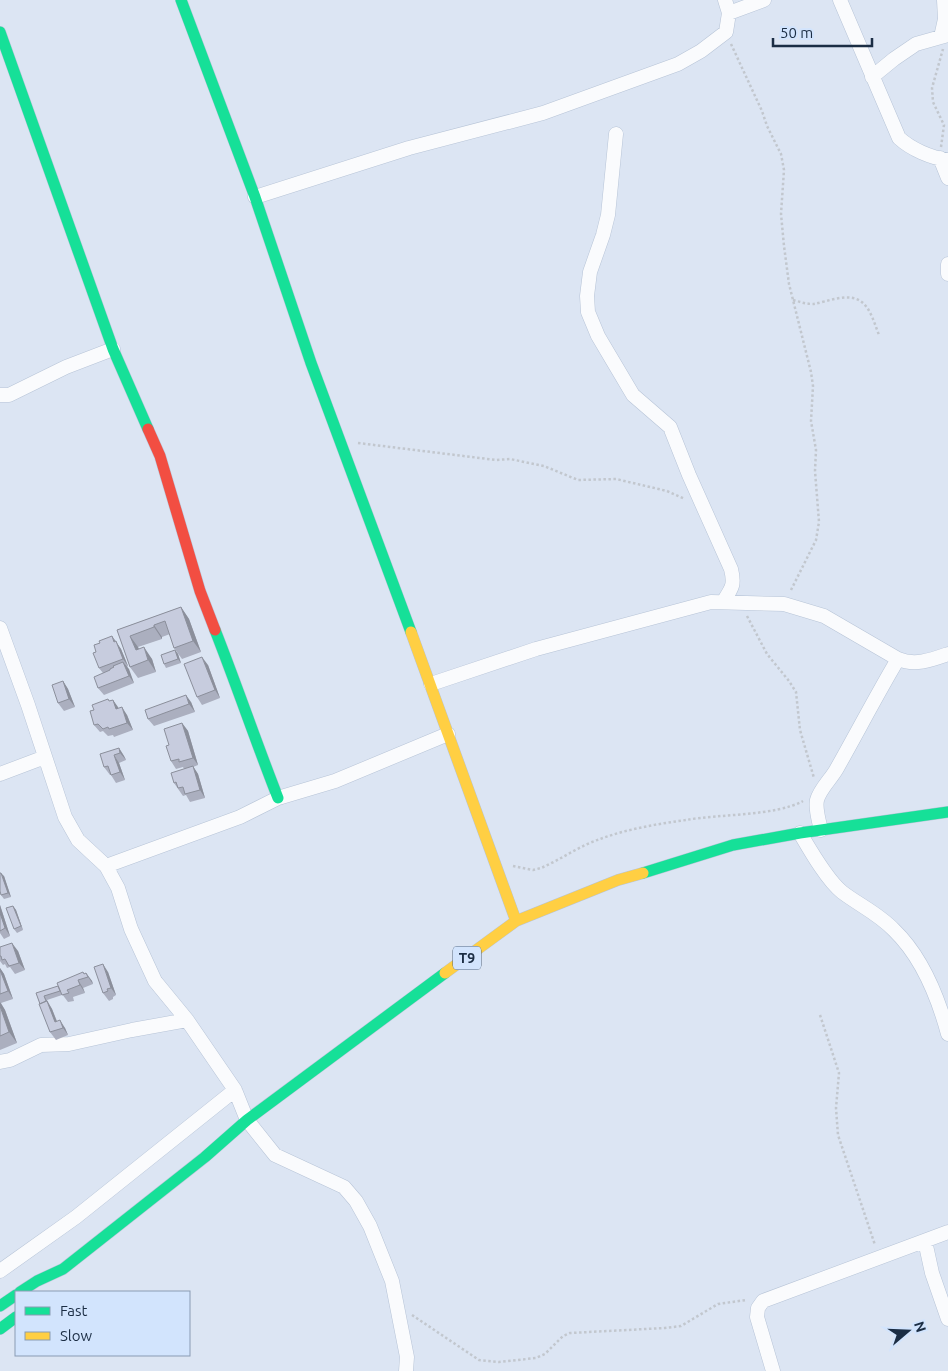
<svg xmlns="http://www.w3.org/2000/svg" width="948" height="1371" viewBox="0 0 948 1371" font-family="Ubuntu,sans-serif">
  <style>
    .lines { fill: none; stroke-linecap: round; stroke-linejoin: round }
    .street-casing { stroke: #b7c4d7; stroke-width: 15 }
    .fast-casing { stroke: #b7c4d7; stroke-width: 12 }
    .slow-casing { stroke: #b7c4d7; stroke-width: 12 }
    .jam-casing { stroke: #b7c4d7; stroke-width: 12 }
    .path { stroke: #c2c7ce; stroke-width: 2.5; stroke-dasharray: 2.5 2.5; stroke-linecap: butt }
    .street { stroke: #fafbfd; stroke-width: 14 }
    .fast { stroke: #16e098; stroke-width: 11 }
    .slow { stroke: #ffcf43; stroke-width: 11 }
    .jam { stroke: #f24e42; stroke-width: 11 }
    .wall { fill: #abafbf }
    .shaded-wall { fill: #8b8f9b }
    .building { fill: #c7ccde; stroke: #8b8f9b }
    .labels { text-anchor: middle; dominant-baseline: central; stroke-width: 4; stroke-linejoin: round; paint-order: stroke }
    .shield { fill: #d2e4fd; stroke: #52647c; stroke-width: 1 }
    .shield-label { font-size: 14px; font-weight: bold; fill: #1b2d44 }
  </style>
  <rect width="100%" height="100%" fill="#dce5f3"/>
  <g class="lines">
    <defs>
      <path id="street" d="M840,0L899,138C911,149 931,158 948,160
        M729,13L764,0
        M941,37L945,19L944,0
        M872,77L894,59L916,44L948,35
        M616,134L608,215L603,235L590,272L587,296L588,312L598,336L633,395L670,427L689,475L731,569C735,585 732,588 723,602
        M940,158L948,178
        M255,197L409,148L543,113L678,64L701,51L726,32L729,13L725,0
        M948,264V274
        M0,395H9L66,367L113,349
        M0,628L28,705L65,817L78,840L106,866L240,817L278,798L335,781L448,734
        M431,684L536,649L711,602L784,604L824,616L898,659C915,666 931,660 948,654
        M0,774L45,757
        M821,830C819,821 815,809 817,800C820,789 830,780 836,770C857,733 876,696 898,659
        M800,833C810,850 827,880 842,892C859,905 879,914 894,930C922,957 938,997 948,1034
        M106,866L118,888L131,929L155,981L187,1020L235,1090L247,1120L275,1155L344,1187L356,1201L370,1226L392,1281L407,1357L406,1371
        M0,1062L10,1060L41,1045L69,1044L132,1030L187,1020
        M925,1241L932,1273L948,1319
        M0,1271L76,1217L235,1090
        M773,1371L757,1317L758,1308L763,1301L948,1232"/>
      <path id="fast" d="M181,0L255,197L311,363L411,632
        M0,32L113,349L148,429
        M215,630C237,686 256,742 278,798
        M643,873L733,845L800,833L948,812
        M20,1292L37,1281L63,1269L205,1157L247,1120L445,973
        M0,1306L16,1295
        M0,1329L16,1317"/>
      <path id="slow" d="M411,632L516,921
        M445,973L516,921L618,880L643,873"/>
      <path id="jam" d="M148,429L160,456L200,591L215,630"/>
    </defs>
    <use href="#street" class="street-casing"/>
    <use href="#fast" class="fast-casing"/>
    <use href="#slow" class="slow-casing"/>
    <use href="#jam" class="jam-casing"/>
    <path class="path" d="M731,44L762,111L767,126L781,154L784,170L781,214L784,246L789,284L811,372L813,386L811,421L816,450L815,471L819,522L816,540L790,592
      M941,147L944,125L933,102L932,88L943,49
      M793,300C800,302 806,304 813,304C827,302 850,291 863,303C871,310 875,325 879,335
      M358,443L496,460L510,459L544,466L578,480L616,479L667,491L685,499
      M747,616L767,654L789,681L796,692L800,730L814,778
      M513,866L533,870L541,868C560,860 581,845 600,839C627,829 657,824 686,820C719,814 776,816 803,801
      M820,1015L839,1073L836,1108L838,1135L875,1245
      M412,1315L479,1360L499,1362L536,1358L545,1354L563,1336L570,1333L665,1328L681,1326L718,1304L746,1300"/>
    <use href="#street" class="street"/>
    <use href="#fast" class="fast"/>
    <use href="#slow" class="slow"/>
    <use href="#jam" class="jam"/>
  </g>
  <path class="wall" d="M181,607L189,619L201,652L182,659L174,648L170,634L162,637V639L138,647L139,649L152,659L156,672L138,678L130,667L117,630Z
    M112,636L121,649L128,666L127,667L134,683L104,695L98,688L103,673L99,668L100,643Z
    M175,650L178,654L181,663L166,668L164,664Z
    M208,665L220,698L202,705L197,697Z
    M63,681L68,689L75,707L64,711L58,703Z
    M113,700L118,709L127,715L133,730L114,737L113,735L108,736L103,731L100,732L94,725V710Z
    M191,702L195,712L154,726L148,719Z
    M182,723L188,731L198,765L193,767L198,774L205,798L190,802L186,795L183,796L174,783L184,769L183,767L176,769L171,761Z
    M119,748L124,756L126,760L119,763L125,780L116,783L111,775H110L104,767Z
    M4,876L11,897L4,899L1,895Z
    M0,905L10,936L4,939L0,933Z
    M13,906L16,910L23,930L17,933L14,929Z
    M0,947L18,951L25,970L15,974L10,967L7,968L5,964L3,965L0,961Z
    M0,968L4,974L13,999L1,1003L5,1010L17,1043L0,1050Z
    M108,972L116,995L113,997V999L109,1001L103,993Z
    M86,973L92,981L93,984L83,988L85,993L73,997L74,1001L68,1002L62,994V995L47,1000L52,1009L57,1021L65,1028L68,1035L56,1040L50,1032L36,993L60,989Z"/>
  <path class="shaded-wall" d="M181,607L189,619L201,652L193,641Z
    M154,625L162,637V639L154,627Z
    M112,636L121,649L128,666L123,659Z
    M130,636L138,647L144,662L136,650Z
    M144,647L152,659L156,672L148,660Z
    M175,650L178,654L181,663L178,659Z
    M202,657L208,665L220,698L215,690Z
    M123,662L129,669L134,683L129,676Z
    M63,681L68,689L75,707L69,699Z
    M186,695L191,702L195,712L189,704Z
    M113,700L118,707L121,717L116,709Z
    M122,707L127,715L133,730L127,723Z
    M182,723L188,731L198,765L193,758Z
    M119,748L124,756L126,760L120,753Z
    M114,755L119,763L125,780L120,772Z
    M193,766L198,774L205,798L200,790Z
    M1,873L4,876L11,897L8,893Z
    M0,905L10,936L5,928L0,913Z
    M13,906L16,910L23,930L21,926Z
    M12,943L18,951L25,970L19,963Z
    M103,964L108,972L116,995L111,988Z
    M0,968L4,974L13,999L8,991L0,970Z
    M86,973L92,981L93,984L88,977Z
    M78,980L83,988L85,993L80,985Z
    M44,996L52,1009L60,1030L55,1022Z
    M0,1002L5,1010L17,1043L9,1032L0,1006Z
    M60,1020L65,1028L68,1035L63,1028Z"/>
  <path class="building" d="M181,607L193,641L174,648L165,621L154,625V627L130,636L136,650L144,647L148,660L130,667L117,630Z
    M112,636L114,642L116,641L123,659L99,668L93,653L96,652L94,645L100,643L99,641Z
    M175,650L178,659L164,664L161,655Z
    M202,657L215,690L197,697L184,664Z
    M123,662L129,676L98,688L94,677L110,670V669L114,667L113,666Z
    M63,681L69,699L58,703L52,685Z
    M186,695L189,704L148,719L145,710Z
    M108,699L109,701L113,700L116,709L122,707L127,723L109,729L108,727L103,729L98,724L94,725L90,711L94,710L92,705Z
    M182,723L193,758L179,762V759L171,761L166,746L169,745L164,729Z
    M119,748L120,753L114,755L120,772L111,775L108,766L104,767L100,754Z
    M193,766L200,790L185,794L183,787L178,788L176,782L174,783L171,773Z
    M0,873H1L8,893L1,895L0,891Z
    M13,906L21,926L14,929L6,908Z
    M0,913L5,928L0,931Z
    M12,943L19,963L9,966L5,959L2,960L1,956H0V947Z
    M103,964L111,988L107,989L108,991L103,993L94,967Z
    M0,970L8,991L0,994Z
    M83,972L84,974L86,973L88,977L78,980L80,985L67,990L69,993L62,995L57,983Z
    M58,986L60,991L44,996L46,1001L40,1004L36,993Z
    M47,1001L55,1022L60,1020L63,1028L50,1032L39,1004Z
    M0,1006L9,1032L0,1036Z"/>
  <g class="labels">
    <rect class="shield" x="453" y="946.5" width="28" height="23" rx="4"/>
    <g class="shield-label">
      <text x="467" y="958">T9</text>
    </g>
  </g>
  <rect x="15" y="1291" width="175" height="65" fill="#d2e4fd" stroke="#899bb3"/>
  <rect x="25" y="1307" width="25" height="8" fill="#16e098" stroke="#899bb3"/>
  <text x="60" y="1316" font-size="15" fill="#1b2d44">Fast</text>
  <rect x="25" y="1332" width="25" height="8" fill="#ffcf43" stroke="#899bb3"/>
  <text x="60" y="1341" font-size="15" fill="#1b2d44">Slow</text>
  <g transform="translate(908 1331) rotate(71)" stroke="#d2e4fd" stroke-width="4" paint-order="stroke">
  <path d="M0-4L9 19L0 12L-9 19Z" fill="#1b2d44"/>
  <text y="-8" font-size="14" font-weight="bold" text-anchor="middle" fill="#1b2d44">N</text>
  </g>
  <path d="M773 38v8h99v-8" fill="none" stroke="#1b2d44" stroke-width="2.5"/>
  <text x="780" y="38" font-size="15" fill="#1b2d44" stroke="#d2e4fd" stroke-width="4" paint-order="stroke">50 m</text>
</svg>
